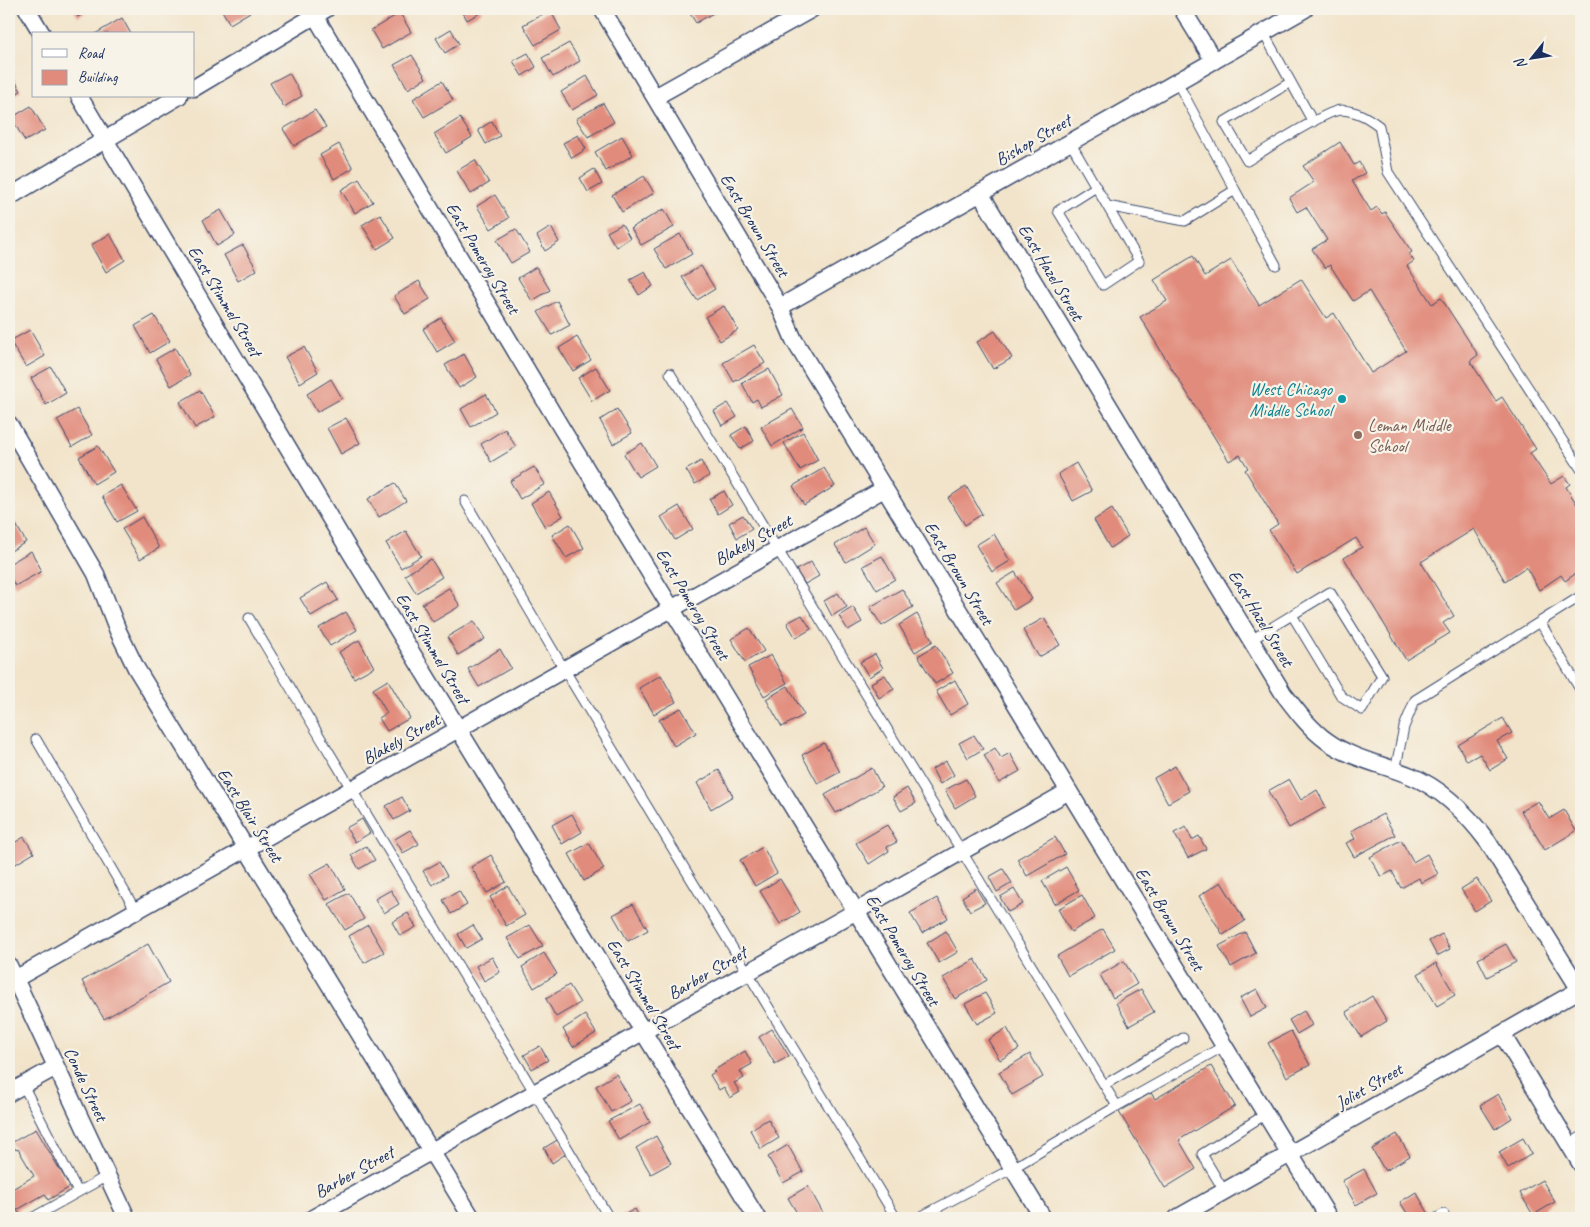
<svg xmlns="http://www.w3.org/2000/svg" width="1590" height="1227" viewBox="0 0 1590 1227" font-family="Caveat,sans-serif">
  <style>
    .building { fill: #e18b7c }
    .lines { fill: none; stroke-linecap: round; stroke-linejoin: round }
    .lane-casing { stroke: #3b4a6e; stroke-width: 11 }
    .street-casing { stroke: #3b4a6e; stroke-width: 19 }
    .lane { stroke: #fff; stroke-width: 9 }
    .street { stroke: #fff; stroke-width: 16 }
    .culture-dot { fill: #0f9aa8; stroke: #f7f3e8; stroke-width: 2 }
    .education-dot { fill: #8d6e63; stroke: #f7f3e8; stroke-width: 2 }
    .labels { text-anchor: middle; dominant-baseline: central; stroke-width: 4.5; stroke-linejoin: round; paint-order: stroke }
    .street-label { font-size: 18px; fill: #1b2f5e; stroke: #f7f3e8 }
    .culture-label { font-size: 18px; fill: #0d838f; stroke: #f7f3e8; text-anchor: end }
    .education-label { font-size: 18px; fill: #785e54; stroke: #f7f3e8; text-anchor: start }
  </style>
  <rect width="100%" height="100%" fill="#f7f3e8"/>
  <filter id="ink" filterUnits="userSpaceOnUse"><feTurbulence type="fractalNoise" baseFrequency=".02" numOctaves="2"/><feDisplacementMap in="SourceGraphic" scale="10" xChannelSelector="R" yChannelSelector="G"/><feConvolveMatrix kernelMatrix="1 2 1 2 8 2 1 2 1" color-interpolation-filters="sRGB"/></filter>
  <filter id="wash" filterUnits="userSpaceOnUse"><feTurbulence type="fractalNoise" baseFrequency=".0096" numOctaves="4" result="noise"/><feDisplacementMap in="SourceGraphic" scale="20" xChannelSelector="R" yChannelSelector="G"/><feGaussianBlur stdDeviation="1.12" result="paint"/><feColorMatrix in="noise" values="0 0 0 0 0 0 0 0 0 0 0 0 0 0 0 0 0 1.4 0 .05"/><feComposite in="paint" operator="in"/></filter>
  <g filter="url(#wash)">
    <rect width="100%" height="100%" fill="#f2e4ca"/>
    <g id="blocks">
      <path class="building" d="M73,9H91L78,17Z
        M221,9H255L230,24Z
        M461,9H480L482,12L467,20Z
        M687,9H720L696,23Z
        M550,10L561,30L535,45L523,25Z
        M400,13L411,32L382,49L371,30Z
        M122,18L131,34H95Z
        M451,29L459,44L445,53L436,38Z
        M569,43L580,61L553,77L542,58Z
        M528,53L536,67L522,76L513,61Z
        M412,55L426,78L408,89L394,65Z
        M9,72H10L21,91L9,98Z
        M289,73L302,96L284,107L270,83Z
        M587,76L598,95L572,110L561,92Z
        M442,81L453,100L424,117L413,99Z
        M603,103L614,122L588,137L576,119Z
        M31,106L45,130L25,141L11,118Z
        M315,110L326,127L294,146L283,129Z
        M460,118L472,137L446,153L434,134Z
        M492,121L500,136L486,144L478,130Z
        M578,135L586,149L572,158L563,143Z
        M622,136L633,155L606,171L595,152Z
        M1340,142L1354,165L1359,162L1365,173L1352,181L1371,211L1377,207L1382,214L1385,212L1412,252L1409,254L1414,261L1407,266L1432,304L1441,298L1478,355L1470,361L1496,401L1502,397L1536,449L1530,453L1551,484L1564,476L1570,484L1566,487L1581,511V559L1578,561L1581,565V570L1565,581L1561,575L1539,590L1526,567L1505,581L1474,529L1421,562L1454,616L1443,623L1450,633L1406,660L1344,558L1362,547L1356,538L1297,574L1269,530L1278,524L1245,470L1248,468L1240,455L1229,461L1140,317L1167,301L1154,280L1193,256L1205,276L1231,260L1259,305L1301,279L1326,318L1334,313L1371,373L1406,351L1369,291L1353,301L1330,265L1325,268L1312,249L1327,240L1306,207L1297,212L1289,198L1314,182L1303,166Z
        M339,144L353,168L334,179L320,155Z
        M475,160L489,183L471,194L457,171Z
        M594,169L602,184L588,192L580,178Z
        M644,176L654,193L622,212L612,195Z
        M359,179L373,202L355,213L341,190Z
        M495,195L509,218L491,229L477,206Z
        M664,209L674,227L641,245L631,228Z
        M221,210L235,235L217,246L203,220Z
        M380,214L395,238L377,249L362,225Z
        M622,224L630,238L616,247L607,232Z
        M551,227L559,242L545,251L537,236Z
        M516,229L530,252L511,263L497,240Z
        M110,234L125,260L106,272L91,245Z
        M680,234L692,254L666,269L654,249Z
        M243,245L257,270L238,281L224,255Z
        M701,266L715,289L697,300L682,277Z
        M536,267L550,290L532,301L518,278Z
        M645,272L653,286L639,295L630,280Z
        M419,281L430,299L405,314L394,296Z
        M557,301L570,325L552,335L538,312Z
        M724,306L738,330L720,341L705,317Z
        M154,315L170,341L150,353L135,326Z
        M441,318L455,341L437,352L423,329Z
        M30,330L45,356L26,367L10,341Z
        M995,331L1012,358L993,369L977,342Z
        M577,337L591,360L573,371L559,348Z
        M754,345L765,363L734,382L723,363Z
        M304,347L318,372L300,383L285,357Z
        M175,348L190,375L171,386L156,359Z
        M464,354L477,377L459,388L445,365Z
        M51,367L66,393L46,405L31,378Z
        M596,367L610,390L592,401L578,378Z
        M769,369L783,395L761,407L757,399L752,402L742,383Z
        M331,379L342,398L317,412L307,394Z
        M200,390L215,417L195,428L180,402Z
        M486,394L496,412L471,427L461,409Z
        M728,403L737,417L722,426L714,411Z
        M77,409L92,435L72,447L57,420Z
        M617,409L632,433L613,444L600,420Z
        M792,409L803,427L772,446L761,427Z
        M346,418L360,443L341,454L327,428Z
        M746,426L754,441L740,449L731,435Z
        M505,429L516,447L491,462L481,444Z
        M803,432L818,460L800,470L784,443Z
        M642,443L656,466L638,477L624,454Z
        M98,446L114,472L94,484L79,457Z
        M701,461L709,476L695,484L686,470Z
        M1076,463L1092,491L1073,501L1058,474Z
        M534,467L545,484L520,499L510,481Z
        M824,468L835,486L804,505L793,486Z
        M395,483L406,501L379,517L368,499Z
        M121,485L137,511L117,522L102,496Z
        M966,486L982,514L965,525L948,498Z
        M724,491L732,505L718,514L709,499Z
        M549,492L563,516L545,527L531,503Z
        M679,506L693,529L675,540L661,517Z
        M1112,509L1128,536L1110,548L1094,520Z
        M743,515L752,529L737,538L729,523Z
        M11,516L26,542L9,552V517Z
        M142,517L159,548L140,559L122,529Z
        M570,524L584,548L566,558L552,535Z
        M864,527L875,544L846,562L835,545Z
        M406,531L421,556L401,568L386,543Z
        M994,534L1010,561L992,572L976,545Z
        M31,551L42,571L15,586L9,574V564Z
        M882,556L895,579L877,590L863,566Z
        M431,559L442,577L416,593L405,575Z
        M811,562L819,576L805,584L796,570Z
        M1015,572L1032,599L1014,610L997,583Z
        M327,582L338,600L311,616L300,598Z
        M449,588L460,606L433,622L422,604Z
        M902,589L913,607L882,626L870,607Z
        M838,593L847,607L832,616L824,601Z
        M853,607L862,622L848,630L839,616Z
        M346,612L357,630L330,646L319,628Z
        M917,614L933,641L915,652L899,625Z
        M802,615L811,629L796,638L787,623Z
        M1044,618L1060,645L1039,657L1023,630Z
        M474,621L485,639L458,655L447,637Z
        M749,628L764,651L745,662L731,639Z
        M359,640L374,667L354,678L339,652Z
        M936,645L953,673L935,684L918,656Z
        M500,649L511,668L479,687L468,669Z
        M875,654L883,668L869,677L860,662Z
        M771,655L787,683L764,696L748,667Z
        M661,675L676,702L654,714L639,688Z
        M885,675L894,689L879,698L871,683Z
        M388,680L410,718L387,731L379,718L387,713L373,689Z
        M955,680L968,704L950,715L936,691Z
        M788,686L804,715L782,727L766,699Z
        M681,708L696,733L674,746L659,720Z
        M1503,718L1512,733L1497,741L1508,759L1490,770L1480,754L1467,761L1458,745Z
        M974,735L983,749L968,758L959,743Z
        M824,743L840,772L818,784L802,755Z
        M995,748L1001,758L1010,753L1020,771L999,783L984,755Z
        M946,761L954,775L940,784L932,769Z
        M1175,766L1189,791L1168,803L1154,778Z
        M872,768L882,787L836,813L825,795Z
        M719,770L733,796L711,809L697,783Z
        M966,779L975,796L955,808L945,790Z
        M1289,779L1301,800L1317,790L1326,807L1289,828L1268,791Z
        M907,788L916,803L901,811L893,797Z
        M402,797L410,811L394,820L386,806Z
        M1538,801L1549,819L1564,810L1576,831L1545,850L1521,811Z
        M572,814L582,832L562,844L552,825Z
        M1383,814L1395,835L1354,857L1346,843L1355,839L1351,831Z
        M362,819L370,833L355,842L346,828Z
        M887,825L897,842L887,847L889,851L869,864L856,843Z
        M1186,827L1192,840L1199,836L1206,849L1188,858L1174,833Z
        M410,830L419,844L403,853L395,839Z
        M24,837L34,853L9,868V846Z
        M1055,837L1065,854L1027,876L1017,859Z
        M1401,840L1413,862L1427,854L1438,874L1421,883L1419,878L1401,888L1392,871L1381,877L1370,857Z
        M589,843L604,869L584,881L569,854Z
        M366,846L375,860L359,869L351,855Z
        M763,847L777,873L755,886L740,860Z
        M491,855L506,882L487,893L471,867Z
        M439,862L447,876L432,885L423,871Z
        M330,863L345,889L326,900L310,874Z
        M1066,867L1079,890L1055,904L1042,881Z
        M1003,869L1012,883L997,892L989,877Z
        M780,879L800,912L780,924L760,891Z
        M1477,879L1491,901L1475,911L1461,889Z
        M1221,882L1245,921L1223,935L1199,896Z
        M508,886L525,915L506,926L490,897Z
        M976,888L985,903L970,911L962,897Z
        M1014,889L1023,904L1008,912L1000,897Z
        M391,890L399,904L384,913L375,899Z
        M459,891L467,905L451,914L443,900Z
        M349,893L364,919L345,930L329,904Z
        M1082,895L1095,918L1071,932L1058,909Z
        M937,898L948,918L922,933L910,913Z
        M633,904L648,930L628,941L613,915Z
        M408,913L416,927L400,936L392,922Z
        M368,925L384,952L364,963L349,936Z
        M473,925L482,939L466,948L458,934Z
        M530,925L543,946L520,959L507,938Z
        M1103,929L1115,949L1068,976L1057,956Z
        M946,931L958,952L939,963L927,943Z
        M1245,932L1256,953L1231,967L1219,946Z
        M1442,934L1450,949L1437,956L1429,941Z
        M148,944L169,982L104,1019L82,981Z
        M1506,944L1516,962L1487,977L1478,959Z
        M544,953L557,974L534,988L522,967Z
        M492,957L500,972L484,981L476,966Z
        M975,959L987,980L955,999L943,978Z
        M1124,961L1137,984L1113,998L1100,975Z
        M1436,963L1455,995L1437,1006L1418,974Z
        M569,985L580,1003L556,1017L546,999Z
        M1141,989L1154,1012L1129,1026L1116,1003Z
        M1257,989L1267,1008L1250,1017L1240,998Z
        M985,993L997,1013L977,1024L965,1004Z
        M1372,996L1387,1021L1361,1037L1346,1012Z
        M1304,1011L1312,1025L1297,1034L1289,1020Z
        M585,1015L596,1033L573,1047L563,1029Z
        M1007,1028L1019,1049L1000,1060L988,1040Z
        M772,1029L789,1056L775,1064L759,1037Z
        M1291,1031L1310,1065L1287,1077L1268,1043Z
        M540,1046L548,1060L532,1069L524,1055Z
        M745,1051L752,1064L740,1071L744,1078L734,1083L740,1092L730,1098L724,1087L719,1090L710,1075L715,1072L713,1071Z
        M1030,1054L1043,1077L1012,1095L999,1072Z
        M1211,1066L1235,1106L1179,1140L1196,1169L1165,1188L1119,1112L1151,1093L1155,1099Z
        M616,1074L631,1101L611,1112L596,1086Z
        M1498,1094L1512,1118L1495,1129L1480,1105Z
        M640,1104L650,1122L619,1140L608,1121Z
        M768,1119L779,1138L761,1149L750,1130Z
        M36,1129L70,1187L48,1200L45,1194L17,1210L20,1214L13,1218H9V1191L34,1176L18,1149L16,1150L11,1143Z
        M1397,1134L1410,1156L1385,1171L1372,1149Z
        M656,1136L671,1163L651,1174L636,1148Z
        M1523,1138L1532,1154L1508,1168L1499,1152Z
        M559,1139L567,1153L552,1163L544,1148Z
        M788,1145L803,1172L783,1183L768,1157Z
        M1364,1169L1377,1193L1356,1205L1342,1181Z
        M1542,1180L1555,1202L1533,1215L1520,1193Z
        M808,1186L823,1213L813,1218H800L788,1198Z
        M1416,1192L1429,1214L1423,1218H1410L1400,1202Z
        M635,1209L640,1218H618Z"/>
    </g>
  </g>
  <g filter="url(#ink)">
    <use href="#blocks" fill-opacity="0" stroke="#3b4a6e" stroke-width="1"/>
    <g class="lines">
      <defs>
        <path id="lane" d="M1263,32L1313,122
          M1291,82L1224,122L1247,161C1263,151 1327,110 1341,110C1357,111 1367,117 1379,126L1388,172L1581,469
          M1070,142C1093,182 1116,222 1139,261L1103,285L1058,211L1096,187
          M1235,190L1276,265
          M1107,206L1185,221L1235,190L1177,82
          M670,373L1117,1106
          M465,501L564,669L896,1218
          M249,618C368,819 491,1017 609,1218
          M1540,622L1581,691
          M1251,640L1330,592L1382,676L1362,710L1341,696L1292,615
          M36,739L136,911
          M1395,771L1404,727L1415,700L1581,596
          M23,1085L78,1192
          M1104,1085L1183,1038
          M1569,1144L1581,1137
          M1224,1191L1202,1154L1266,1114
          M32,1218L107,1176
          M918,1218L1013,1168L1117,1106L1224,1046
          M1437,1218L1444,1214"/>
        <path id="street" d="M27,9L42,34
          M311,9L562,429L1043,1218
          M602,9L780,307L794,340L1329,1218
          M1182,9L1214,61
          M194,88L326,9
          M79,96L349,550L757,1218
          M655,97L812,9
          M980,193L1283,693C1296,710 1309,728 1327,741C1352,759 1382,764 1411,776C1443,789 1468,815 1488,842L1580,990
          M9,197L179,96
          M780,307L1305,9
          M9,424L96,574L118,631L136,668L472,1218
          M9,966L127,1218
          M15,979L884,489
          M1502,1034L1581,1164
          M9,1093L56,1067
          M313,1218L1069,791
          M1177,1218L1581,989"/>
      </defs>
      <use href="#lane" class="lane-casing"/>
      <use href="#street" class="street-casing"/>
      <use href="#lane" class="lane"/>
      <use href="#street" class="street"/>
    </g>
  </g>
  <circle class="culture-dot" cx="1342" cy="399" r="5"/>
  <circle class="education-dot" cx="1358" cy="435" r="5"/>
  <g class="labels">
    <g class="street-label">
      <text transform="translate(1033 140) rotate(-30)">Bishop Street</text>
      <text transform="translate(755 225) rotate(59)">East Brown Street</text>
      <text transform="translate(483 258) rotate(59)">East Pomeroy Street</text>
      <text transform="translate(1051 272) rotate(59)">East Hazel Street</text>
      <text transform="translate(225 301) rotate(59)">East Stimmel Street</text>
      <text transform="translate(753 540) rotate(-29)">Blakely Street</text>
      <text transform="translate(959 573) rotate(59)">East Brown Street</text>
      <text transform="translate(693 604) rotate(59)">East Pomeroy Street</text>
      <text transform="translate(1261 618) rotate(59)">East Hazel Street</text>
      <text transform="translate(433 648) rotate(59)">East Stimmel Street</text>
      <text transform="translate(401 739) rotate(-29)">Blakely Street</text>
      <text transform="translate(250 815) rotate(58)">East Blair Street</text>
      <text transform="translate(1170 919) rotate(59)">East Brown Street</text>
      <text transform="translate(903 950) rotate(59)">East Pomeroy Street</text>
      <text transform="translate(707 973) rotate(-30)">Barber Street</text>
      <text transform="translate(644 994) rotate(59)">East Stimmel Street</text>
      <text transform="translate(86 1084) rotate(65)">Conde Street</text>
      <text transform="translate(1369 1086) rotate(-30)">Joliet Street</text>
      <text transform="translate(354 1172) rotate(-29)">Barber Street</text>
    </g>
    <g class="culture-label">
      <text x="1332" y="389">West Chicago<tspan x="1332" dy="21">Middle School</tspan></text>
    </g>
    <g class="education-label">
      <text x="1368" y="425">Leman Middle<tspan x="1368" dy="21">School</tspan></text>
    </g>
  </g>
  <rect width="1590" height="1227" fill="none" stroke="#f7f3e8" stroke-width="30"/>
  <rect x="32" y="32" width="162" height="65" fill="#f7f3e8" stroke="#9fa5b1"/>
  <rect x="42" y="49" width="25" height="8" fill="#ffffff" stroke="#9fa5b1"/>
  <text x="78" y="58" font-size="15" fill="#1b2f5e">Road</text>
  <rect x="42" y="70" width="25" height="15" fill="#e18b7c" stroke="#9fa5b1"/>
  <text x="78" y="82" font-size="15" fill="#1b2f5e">Building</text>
  <g transform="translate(1532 58) rotate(240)" stroke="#f7f3e8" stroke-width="4" paint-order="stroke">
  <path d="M0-4L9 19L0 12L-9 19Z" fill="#1b2f5e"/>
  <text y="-8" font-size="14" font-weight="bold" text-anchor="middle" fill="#1b2f5e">N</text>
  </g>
</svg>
